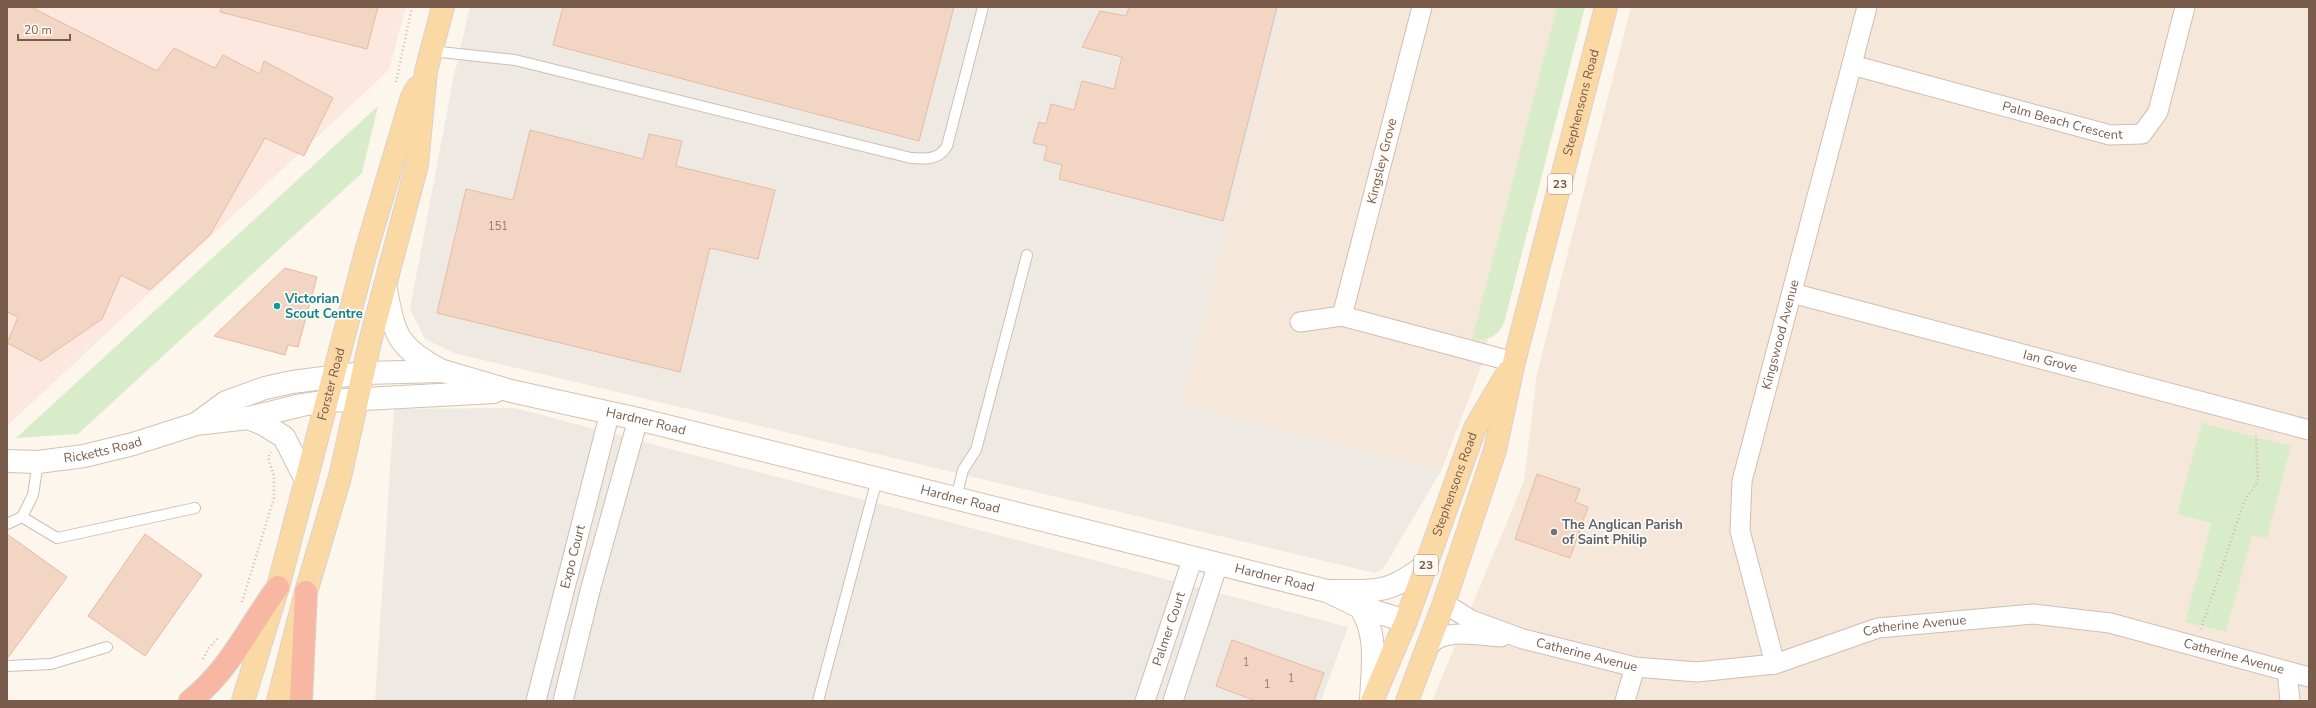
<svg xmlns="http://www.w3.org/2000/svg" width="2316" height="708" viewBox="0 0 2316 708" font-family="'Nunito Sans',sans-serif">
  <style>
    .residential { fill: #f5e8da; fill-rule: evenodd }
    .commercial { fill: #fde8e0 }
    .industrial { fill: #efe9e4 }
    .green { fill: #d8ecc9 }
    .building { fill: #f3d5c3; stroke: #e6bba3 }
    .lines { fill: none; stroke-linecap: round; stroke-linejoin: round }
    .lane-casing { stroke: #d1beb0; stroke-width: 12 }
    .street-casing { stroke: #d1beb0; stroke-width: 21 }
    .secondary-casing { stroke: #d6c0b0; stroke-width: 24 }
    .primary-casing { stroke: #dad1cd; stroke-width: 24 }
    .highway-casing { stroke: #dad1cd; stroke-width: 24 }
    .path { stroke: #d9b8a5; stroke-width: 2.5; stroke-dasharray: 1 3; stroke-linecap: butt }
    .lane { stroke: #fff; stroke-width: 10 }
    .street { stroke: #fff; stroke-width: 19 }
    .secondary { stroke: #fff; stroke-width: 22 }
    .primary { stroke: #fbd9a5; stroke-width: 22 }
    .highway { stroke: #f7b7a3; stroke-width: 22 }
    .culture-dot { fill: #0f9aa8; stroke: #fffaf3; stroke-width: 1.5 }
    .worship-dot { fill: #6b7280; stroke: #fffaf3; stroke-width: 1.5 }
    .labels { text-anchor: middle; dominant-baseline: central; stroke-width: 3.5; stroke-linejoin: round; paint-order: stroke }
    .number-label { font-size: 11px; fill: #987a6a }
    .shield { fill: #fffaf3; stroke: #a28b7f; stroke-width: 1 }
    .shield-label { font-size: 12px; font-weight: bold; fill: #7a5c4d }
    .street-label { font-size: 13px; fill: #7a5c4d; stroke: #fffaf3 }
    .culture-label { font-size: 13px; font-weight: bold; fill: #0d838f; stroke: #fffaf3; text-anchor: start }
    .worship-label { font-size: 13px; font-weight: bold; fill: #5b616d; stroke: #fffaf3; text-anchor: start }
  </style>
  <rect width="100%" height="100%" fill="#fdf6ec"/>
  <path class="residential" d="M1284,7H1577L1480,370L1441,471L1181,404Z
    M1631,7H2309V701H1432L1524,481L1537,373ZM2211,523L2267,538L2252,534L2185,622Z"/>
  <path class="commercial" d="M7,7H406L389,70L7,426Z"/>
  <path class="industrial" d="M470,7H1284L1181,404L1441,471L1383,569L1375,573L454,353L425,339L410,309L453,80Z
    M515,408L1348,627L1321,701H375L394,409Z"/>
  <path class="green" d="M1557,7H1585L1504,323C1496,339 1489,339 1472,340Z
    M378,106L362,173L78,434L16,438Z
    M2202,423L2291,446L2267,538L2252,535L2226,632L2185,622L2211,523L2177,514Z"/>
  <path class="building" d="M7,7H31L157,71L174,48L215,68L223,55L260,74L264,61L333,98L304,156L265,138L210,235L150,290L121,275L102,319L41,361L7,343L18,317L7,312Z
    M221,7H378L367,49L220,12Z
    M563,7H954L919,141L553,45Z
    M1129,7H1277L1223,221L1059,179L1062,165L1044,160L1047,146L1033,143L1039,122L1046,124L1051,104L1074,110L1082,81L1114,89L1122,57L1082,47L1100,11L1126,16Z
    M530,130L643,159L649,134L682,141L676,166L775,190L758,259L710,248L680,372L437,313L466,189L513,200Z
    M285,268L317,277L298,347L288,345L285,355L214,336Z
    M1537,474L1580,489L1575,502L1588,507L1570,558L1515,539Z
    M7,534L67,577L7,659Z
    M145,534L202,575L145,656L88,616Z
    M1232,640L1324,673L1314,701H1256L1216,686Z"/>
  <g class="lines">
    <defs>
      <path id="lane" d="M431,51L515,60L911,158C926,159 939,160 947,146L983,7
        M956,498L963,470L976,450L1027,255
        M22,517L57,538L195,508
        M7,524L22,517L33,495L38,462
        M7,666L51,664L107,647
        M818,701L877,479"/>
      <g id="street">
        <path d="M1422,7L1342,316L1514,362"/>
        <path id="s1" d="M1852,65L2110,135L2142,134L2158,112L2185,7"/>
        <path id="s2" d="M1792,293L2309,430"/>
        <path d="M1300,322L1342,316"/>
        <path id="s3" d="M1444,603L1471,620L1523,639L1635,667L1697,672L1775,664L1878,628L2033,614L2110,623L2309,677"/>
        <path d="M1429,646C1443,627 1481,636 1501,637"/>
        <path id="s4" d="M1775,664L1740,531L1742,481L1867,7"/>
        <path d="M2287,671L2290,701"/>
        <path id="s5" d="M536,701L610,412"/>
        <path d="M563,701L591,587L638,419"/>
        <path id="s6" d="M1145,701L1193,557"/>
        <path d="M1173,701L1218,564"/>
        <path d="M1625,701L1635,667"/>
      </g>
      <g id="secondary">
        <path d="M385,285C395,336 395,345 442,371"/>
        <path d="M248,418L263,424L284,437L306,480"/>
        <path id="s7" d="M196,424L226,402L265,388L292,382L363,373L443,371L511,391L638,419L1327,591L1360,607L1406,621"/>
        <path id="s8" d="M7,461L38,462L84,456L133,444L196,424L248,418L302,405L328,401L494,392"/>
        <path d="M1332,591C1378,591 1388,594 1426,565"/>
        <path d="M1360,607C1379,635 1372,669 1371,701"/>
      </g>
      <g id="primary">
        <path id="s9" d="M243,701L278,587L367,248L412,97L417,88"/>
        <path d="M278,701L306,592L340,477L370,342L417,165L426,71L443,7"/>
        <path id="s10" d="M1372,701L1406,621L1475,428L1508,372"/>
        <path id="s11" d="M1407,701L1444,603L1495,450L1514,362L1606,7"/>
      </g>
      <path id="highway" d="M190,701C229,671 249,626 278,587
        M301,701L306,592"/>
    </defs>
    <use href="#lane" class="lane-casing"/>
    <use href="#street" class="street-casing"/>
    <use href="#secondary" class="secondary-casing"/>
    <use href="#primary" class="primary-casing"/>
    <use href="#highway" class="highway-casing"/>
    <path class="path" d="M396,82L412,7
      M242,602L274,498V476L268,458L271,452
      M2201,629L2244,502L2258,481L2256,434
      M203,659L209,648L219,637"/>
    <use href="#lane" class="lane"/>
    <use href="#street" class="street"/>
    <use href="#secondary" class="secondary"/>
    <use href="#primary" class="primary"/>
    <use href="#highway" class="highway"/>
  </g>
  <circle class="culture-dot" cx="277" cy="306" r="4"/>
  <circle class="worship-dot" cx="1554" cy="532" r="4"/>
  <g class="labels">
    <g class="number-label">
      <text x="498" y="226">151</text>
      <text x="1246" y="662">1</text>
      <text x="1291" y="678">1</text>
      <text x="1267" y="684">1</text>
    </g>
    <g class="shield">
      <rect x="1548" y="174" width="24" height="20" rx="3"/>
      <rect x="1414" y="555" width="24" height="20" rx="3"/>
    </g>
    <g class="shield-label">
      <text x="1560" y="184">23</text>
      <text x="1426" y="565">23</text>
    </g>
    <g class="street-label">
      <text stroke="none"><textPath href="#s11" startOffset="624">Stephensons Road</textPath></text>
      <text stroke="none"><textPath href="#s1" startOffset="218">Palm Beach Crescent</textPath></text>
      <text transform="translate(1382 161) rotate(-76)">Kingsley Grove</text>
      <text stroke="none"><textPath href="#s4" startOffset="339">Kingswood Avenue</textPath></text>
      <text stroke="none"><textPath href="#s2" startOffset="267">Ian Grove</textPath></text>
      <text stroke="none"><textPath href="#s9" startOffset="329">Forster Road</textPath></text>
      <text stroke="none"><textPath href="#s7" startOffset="467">Hardner Road</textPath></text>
      <text stroke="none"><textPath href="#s8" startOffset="97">Ricketts Road</textPath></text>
      <text stroke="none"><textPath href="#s10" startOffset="232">Stephensons Road</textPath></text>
      <text stroke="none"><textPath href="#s7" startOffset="791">Hardner Road</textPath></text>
      <text stroke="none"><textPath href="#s5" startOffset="149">Expo Court</textPath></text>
      <text stroke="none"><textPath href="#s7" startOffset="1115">Hardner Road</textPath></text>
      <text stroke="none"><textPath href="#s3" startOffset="489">Catherine Avenue</textPath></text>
      <text stroke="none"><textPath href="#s6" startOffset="76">Palmer Court</textPath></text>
      <text stroke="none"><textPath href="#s3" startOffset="153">Catherine Avenue</textPath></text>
      <text stroke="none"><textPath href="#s3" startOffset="814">Catherine Avenue</textPath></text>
    </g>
    <g class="culture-label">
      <text x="285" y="299">Victorian<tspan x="285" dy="15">Scout Centre</tspan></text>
    </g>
    <g class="worship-label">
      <text x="1562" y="525">The Anglican Parish<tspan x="1562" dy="15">of Saint Philip</tspan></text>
    </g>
  </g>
  <rect width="2316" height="708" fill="none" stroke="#7a5c4d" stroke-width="16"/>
  <path d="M18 34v6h52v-6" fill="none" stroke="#7a5c4d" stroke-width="2"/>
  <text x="24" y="34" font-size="12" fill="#7a5c4d" stroke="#fffaf3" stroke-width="3" paint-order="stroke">20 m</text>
</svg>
